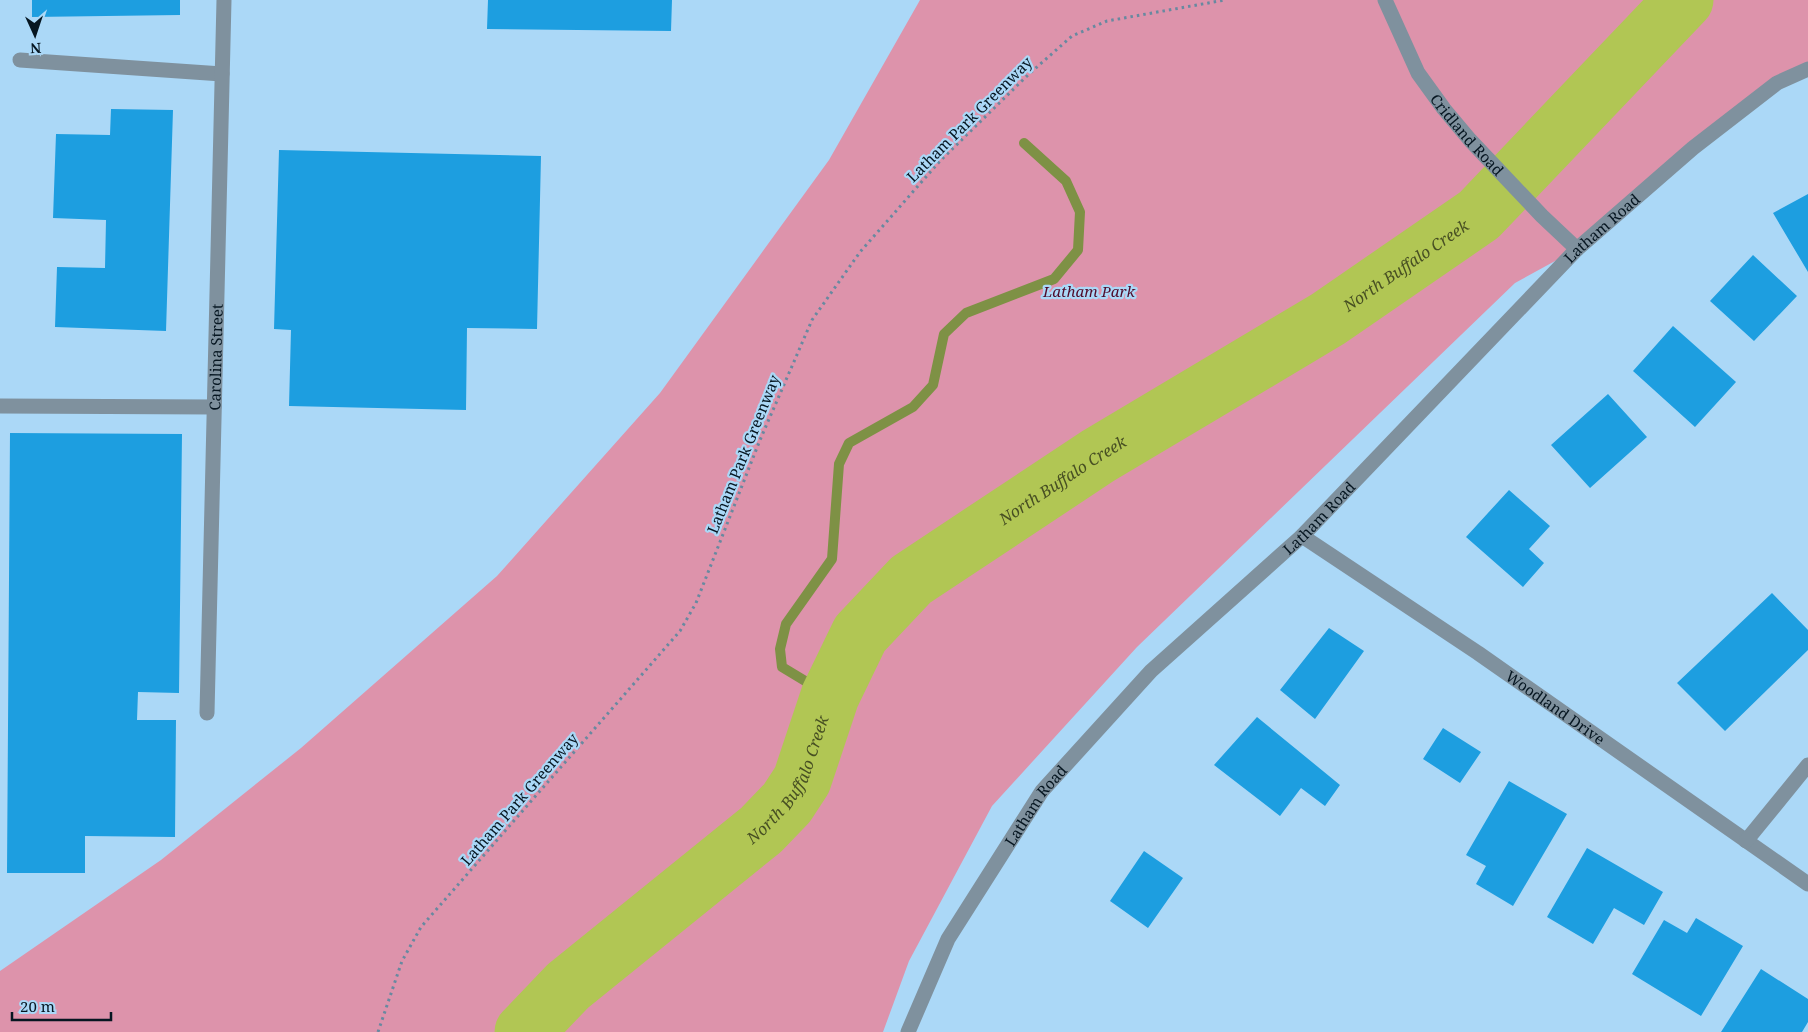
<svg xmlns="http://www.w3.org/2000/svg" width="1808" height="1032" viewBox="0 0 1808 1032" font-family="'Noto Serif',serif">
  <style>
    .green { fill: #dd93ab }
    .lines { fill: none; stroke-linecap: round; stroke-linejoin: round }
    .stream { stroke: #7e9145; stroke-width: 10 }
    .river { stroke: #b1c654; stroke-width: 59 }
    .building { fill: #1d9ee0 }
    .path { stroke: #6889a0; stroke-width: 3; stroke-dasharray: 2.5 4; stroke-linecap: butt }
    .minor { stroke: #7f919e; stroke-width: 15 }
    .labels { text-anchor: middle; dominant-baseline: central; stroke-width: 4.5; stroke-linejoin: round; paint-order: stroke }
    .street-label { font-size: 15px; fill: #061621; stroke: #abd8f7 }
    .park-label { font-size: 15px; font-style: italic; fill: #500b2a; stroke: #abd8f7 }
    .water-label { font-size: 16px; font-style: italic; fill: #485023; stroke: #abd8f7 }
  </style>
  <rect width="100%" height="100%" fill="#abd8f7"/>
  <path class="green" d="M920,0H1808V69L1777,83L1577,249L1515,283L1137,647L992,806L909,961L883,1032H0V971L161,860L301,748L497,576L660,393L829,160Z"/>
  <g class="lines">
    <path class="stream" d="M830,696L782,667L780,649L786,624L832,559L839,464L849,443L913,407L933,385L944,334L966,313L1054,279L1078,250L1080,212L1066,181L1024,143"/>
    <path class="river" id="s1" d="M524,1032L568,986L761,830L787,803L802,780L830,696L860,634L911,580L1098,456L1328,319L1479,215L1684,0"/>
  </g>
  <path class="building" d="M32,0H180V15L32,17Z
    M488,0H672L671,31L487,29Z
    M111,109L173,110L166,331L55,327L57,267L105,268L106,220L53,218L56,134L110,135Z
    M279,150L541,156L537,329L467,328L466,410L289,406L291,330L274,329Z
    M1808,194V272L1773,213Z
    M1753,255L1797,296L1754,341L1710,301Z
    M1673,326L1736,382L1695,427L1633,371Z
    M1608,394L1647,437L1590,488L1551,445Z
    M10,433L182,434L179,693L138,692L137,720H176L175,837L85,836V873H7Z
    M1509,490L1550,526L1529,549L1544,563L1523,587L1466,537Z
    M1772,593L1808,630V650L1725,731L1677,683Z
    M1329,628L1364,651L1315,719L1280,690Z
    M1257,717L1340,785L1325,806L1301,788L1280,816L1214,765Z
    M1443,728L1481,752L1460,783L1423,759Z
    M1509,781L1567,814L1513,906L1476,884L1486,866L1466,855Z
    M1587,848L1663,892L1644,925L1614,908L1593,944L1547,917Z
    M1144,851L1183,878L1148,928L1110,901Z
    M1696,918L1743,946L1701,1016L1632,974L1664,920L1687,933Z
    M1761,969L1808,999V1022L1802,1032H1721Z"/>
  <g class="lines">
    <path class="path" d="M378,1032L402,961L421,927L680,631L696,603L760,440L812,320L860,252L940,161L1029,74L1072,36L1107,21L1225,0"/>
    <g class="minor">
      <path id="s2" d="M1385,0L1418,73L1444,109L1470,140L1542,216L1577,249"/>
      <path d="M20,60L222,74"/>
      <path d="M0,406L214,407"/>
      <path id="s3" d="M1302,536L1478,653L1808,884"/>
      <path id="s4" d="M207,713L224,0"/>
      <path d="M1746,841L1808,765"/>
      <path id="s5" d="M908,1032L948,939L1042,791L1151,671L1302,536L1577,249L1693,148L1777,83L1808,69"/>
    </g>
  </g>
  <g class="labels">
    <g class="street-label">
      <text transform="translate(969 119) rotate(-45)">Latham Park Greenway</text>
      <text stroke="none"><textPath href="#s2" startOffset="159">Cridland Road</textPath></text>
      <text stroke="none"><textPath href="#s5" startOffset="1071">Latham Road</textPath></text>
      <text stroke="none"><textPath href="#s4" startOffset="356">Carolina Street</textPath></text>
      <text transform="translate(743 454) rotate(-68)">Latham Park Greenway</text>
      <text stroke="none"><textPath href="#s5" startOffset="666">Latham Road</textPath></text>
      <text stroke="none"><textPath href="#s3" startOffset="306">Woodland Drive</textPath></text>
      <text transform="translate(519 799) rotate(-49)">Latham Park Greenway</text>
      <text stroke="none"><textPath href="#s5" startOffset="261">Latham Road</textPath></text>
    </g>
    <g class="park-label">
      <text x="1089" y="291">Latham Park</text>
    </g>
    <g class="water-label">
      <text stroke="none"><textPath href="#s1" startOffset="1195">North Buffalo Creek</textPath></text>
      <text stroke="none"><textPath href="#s1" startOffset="790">North Buffalo Creek</textPath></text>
      <text stroke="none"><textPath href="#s1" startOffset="370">North Buffalo Creek</textPath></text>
    </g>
  </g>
  <g transform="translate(35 35) rotate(177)" stroke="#abd8f7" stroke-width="4" paint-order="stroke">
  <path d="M0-4L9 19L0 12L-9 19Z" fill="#061621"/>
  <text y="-8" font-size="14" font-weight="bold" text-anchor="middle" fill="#061621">N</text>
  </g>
  <path d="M12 1012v8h99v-8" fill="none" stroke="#061621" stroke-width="2.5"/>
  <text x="20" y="1012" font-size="15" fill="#061621" stroke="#abd8f7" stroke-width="4" paint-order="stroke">20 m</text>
</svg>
